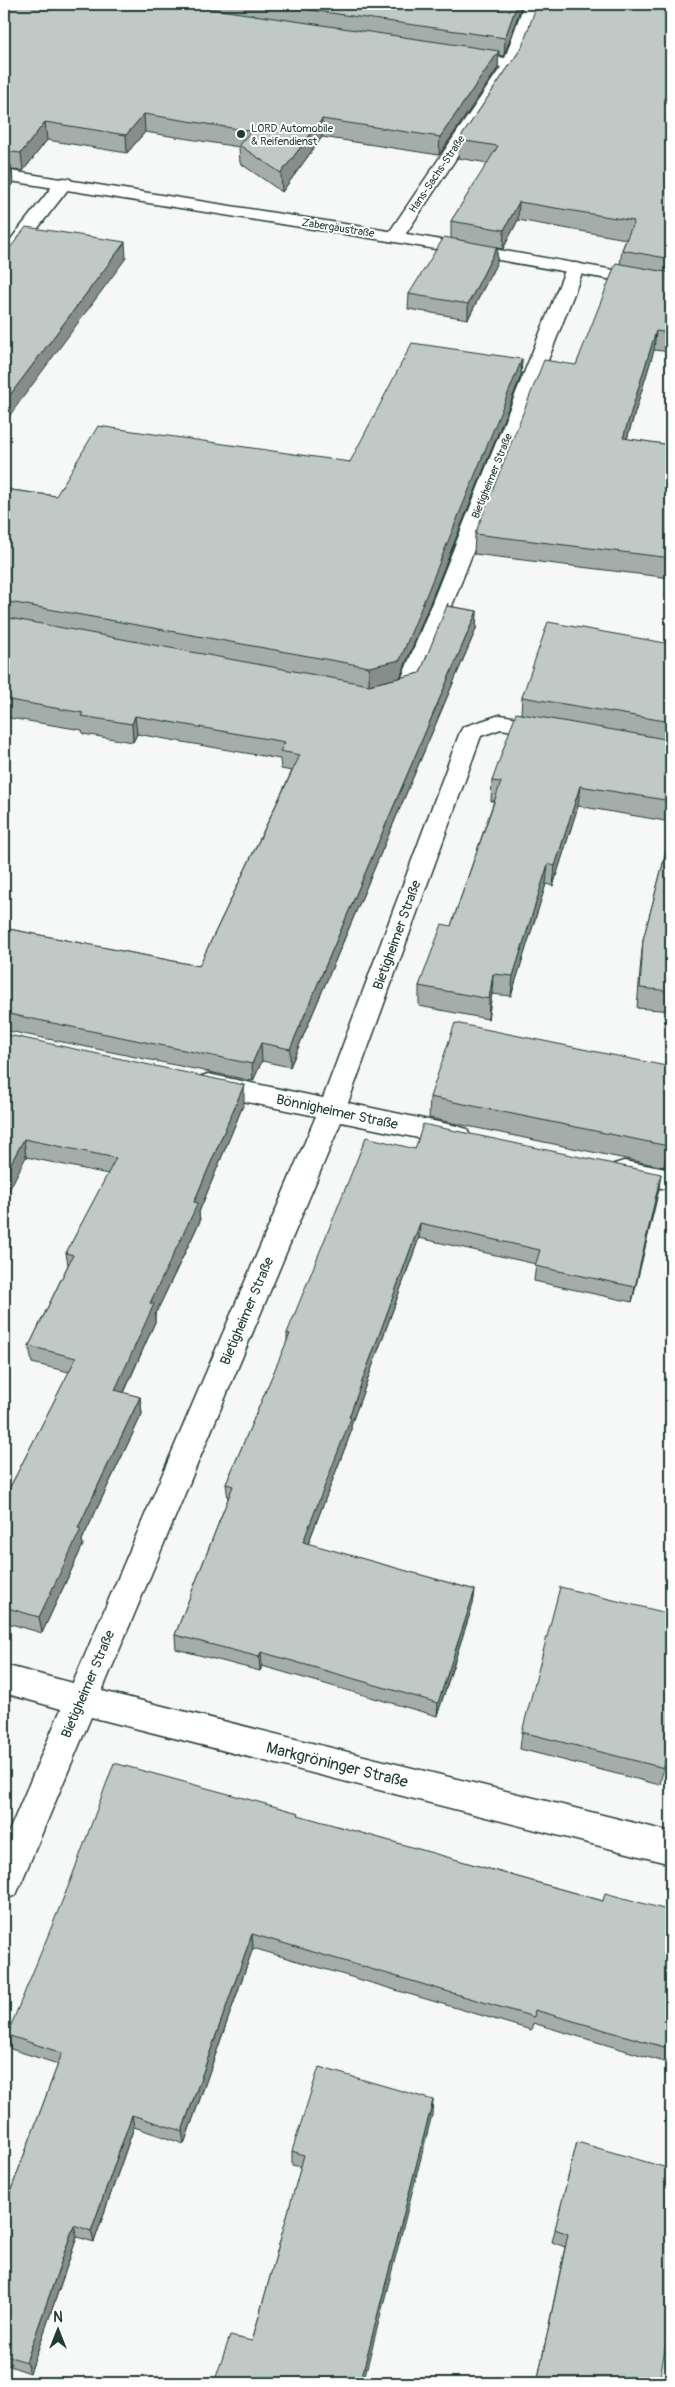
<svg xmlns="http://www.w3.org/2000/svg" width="675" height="2387" viewBox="0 0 675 2387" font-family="Pangolin,sans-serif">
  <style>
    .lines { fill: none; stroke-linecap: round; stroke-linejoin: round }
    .street-casing { stroke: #1f3d34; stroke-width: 3 }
    .secondary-casing { stroke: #1f3d34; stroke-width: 3 }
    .street { fill: #fff; fill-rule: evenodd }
    .secondary { fill: #fff; fill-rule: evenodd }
    .wall { fill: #a5adaa; stroke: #1f3d34 }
    .shaded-wall { fill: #868d8b; stroke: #1f3d34 }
    .building { fill: #c0c9c6; stroke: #1f3d34 }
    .poi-dot { fill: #1f3d34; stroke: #fff; stroke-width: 2 }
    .labels { text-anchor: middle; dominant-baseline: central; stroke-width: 4; stroke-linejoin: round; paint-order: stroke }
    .far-poi-label { font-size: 11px; fill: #1f3d34; stroke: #fff; text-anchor: start }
    .far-street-label { font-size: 11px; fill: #1f3d34; stroke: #fff }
    .street-label { font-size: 14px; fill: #1f3d34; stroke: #fff }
    .near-street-label { font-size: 16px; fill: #1f3d34; stroke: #fff }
  </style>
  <rect width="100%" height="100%" fill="#f6f7f7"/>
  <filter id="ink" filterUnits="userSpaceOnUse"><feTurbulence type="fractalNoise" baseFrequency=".02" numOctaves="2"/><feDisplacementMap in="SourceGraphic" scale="10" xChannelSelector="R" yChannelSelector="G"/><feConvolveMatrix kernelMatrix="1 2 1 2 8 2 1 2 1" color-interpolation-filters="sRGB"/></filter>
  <g filter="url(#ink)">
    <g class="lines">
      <defs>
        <path id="street" d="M524,4H540L519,64L401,241H389L386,237L501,67L461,62L455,60L453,57L455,54L461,52L505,58Z
          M64,178L70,179L73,183L10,264L4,265V248L58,179Z
          M575,263L581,264L584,268L421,685L418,690C405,693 390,698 377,695L374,690L377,685L401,680L566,268L569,264Z
          M500,715L550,723L558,725L561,730L558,735L550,737L501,729L481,736L348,1103L457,1126L467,1129L470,1136L467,1143L457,1146L341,1122L102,1691L671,1832V1864L91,1717L16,1895L4,1899V1843L61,1709L4,1693V1665L73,1683L316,1116L208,1094L199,1091L195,1084L199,1077L208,1074L323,1098L460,732L463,727Z
          M624,1161L671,1170V1190L614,1178L610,1171L614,1164Z"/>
        <path id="secondary" d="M4,170L395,232L671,280V290L395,242L4,180Z"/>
      </defs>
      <use href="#street" class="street-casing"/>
      <use href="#secondary" class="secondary-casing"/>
      <use href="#street" class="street"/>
      <use href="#secondary" class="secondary"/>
    </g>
    <path class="wall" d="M4,4H522L504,56L498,55V68L439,155L322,137L282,192L240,163L239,147L145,132L127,153L47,140L23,171L12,170L13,183L4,195Z
      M671,4V352L654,350L627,439L671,445V578L474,554L475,534L576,365L620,264L622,250L626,239L518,220L503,249L497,248V262L468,319L408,309L409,294L451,239V221L488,163L458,158L459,140L522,47Z
      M522,359L521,376L400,678L420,673L448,606L477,611L476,629L290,1067L262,1061L253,1081L4,1030V1031V928L199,966L292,771L281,769L280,759L137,734L133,742L83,734L82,730L4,717V489L56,496L350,462Z
      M671,644V822L578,806L553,886L546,884L511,996L492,994L488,1019L419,1006V986L451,926L494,801H491L492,781L521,714L522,697Z
      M671,833V1011L637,1008L641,960L643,940Z
      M4,1034L244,1103L199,1212L200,1221L155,1315V1322L124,1393L140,1397L142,1414L82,1540L83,1545L42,1633L4,1622V1499L69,1372L32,1363L29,1346L68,1265L66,1253L108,1174L26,1157Z
      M671,1067V1152L668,1151L664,1167L429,1118L430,1097Z
      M415,1149L659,1189L632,1302L534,1281L536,1264L419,1238L351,1425V1432L308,1544L475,1590L473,1604L437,1716L262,1666L260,1671L176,1649L175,1635L228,1499L226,1484L287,1342V1333Z
      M522,1732H671L660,1785L520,1749Z
      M299,1816L603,1901L671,1911V2064L533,2023L531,2030L253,1948L184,2144L134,2127L94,2242L77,2237L30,2373L4,2364V2209L58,2064L11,2049L7,2035Z
      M432,2115L252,2341L301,2167L292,2165V2151Z
      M577,2142L659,2383H537L565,2247L552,2242Z"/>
    <path class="shaded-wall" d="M517,4H522L504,56L505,38Z
      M499,51L498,68L439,155L440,137Z
      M144,114L145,132L127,153L126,135Z
      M322,119V137L282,192L281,173Z
      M45,122L47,140L23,171L21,153Z
      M11,165L13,183L4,195V174Z
      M519,202L518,220L503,249L504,230Z
      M5,224L7,241L4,246V226Z
      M125,242L126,258L4,423V403Z
      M497,247V262L468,319V304Z
      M656,331L654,350L621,458L623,438Z
      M522,359L521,376L400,678L369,685V667Z
      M477,611L476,629L290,1067V1049Z
      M135,716L137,734L133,742L132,724Z
      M580,786L578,806L553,886L555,866Z
      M548,864L546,884L511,996L513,976Z
      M493,974L492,994L488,1019L489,999Z
      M261,1043L262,1061L253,1081L252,1064Z
      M244,1085V1103L199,1212L200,1221L155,1315V1322L117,1408L115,1390L150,1303L194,1202Z
      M671,1131L668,1151L664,1167L668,1146Z
      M24,1139L26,1157L4,1200V1176Z
      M661,1174L659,1189L632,1302L635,1287Z
      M420,1223L419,1238L351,1425V1432L303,1557V1542Z
      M140,1397L142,1414L82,1540L83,1545L42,1633L39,1617L78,1528Z
      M475,1590L473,1604L437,1716L438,1703Z
      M261,1652L262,1666L260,1671L259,1657Z
      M252,1934L253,1948L184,2144L182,2131Z
      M433,2100L432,2115L363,2383H360Z
      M132,2115L134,2127L94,2242L91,2231Z
      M74,2225L77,2237L30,2373L26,2362Z"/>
    <path class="building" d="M4,4H179L499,51L440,137L322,119L281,173L239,145L251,131L144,114L126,135L45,122L21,153L4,151Z
      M268,4H517L505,38Z
      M537,4H671V259L622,250L634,221L519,202L504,230L451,221L498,146L459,140L522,47Z
      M4,164L11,165L4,174Z
      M26,227L125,242L4,403V250L10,248Z
      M444,237L497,247L468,304L409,294Z
      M616,263L671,273V333L656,331L623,438L671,445V558L475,534L544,360L576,365Z
      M412,343L522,359L400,660L369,667L4,601V489L56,496L98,426L350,462Z
      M448,603L447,606L477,611L290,1049L261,1043L252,1064L4,1013V928L199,966L300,755L280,751L285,742L135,716L132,724L81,716L83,713L4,699V617L369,685L420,673Z
      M548,622L671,644V722L522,697Z
      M516,713L671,740V801L580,786L555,866L548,864L513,976L493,974L489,999L419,986L442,924L451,926L501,782L492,781Z
      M671,833V991L640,988L643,940Z
      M455,1023L671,1067V1131L668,1146L430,1097Z
      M4,1034L244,1085L194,1202L198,1203L150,1303L154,1304L115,1390L140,1397L78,1528L81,1529L39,1617L4,1607V1499L76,1358L29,1346L73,1255L66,1253L116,1158L24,1139L4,1176Z
      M423,1124L661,1174L635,1287L535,1266L540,1250L420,1223L349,1417L351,1418L303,1542L475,1590L438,1703L261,1652L259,1657L175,1635L233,1486L226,1484L290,1334L287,1333L366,1137L415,1149Z
      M560,1587L671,1614V1732L664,1768L522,1732Z
      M114,1763L299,1813L298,1815L603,1901L605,1893L671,1911V2049L535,2010L534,2017L252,1934L182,2131L132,2115L91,2231L74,2225L26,2362L4,2355V2209L62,2053L7,2035L70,1882Z
      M319,2067L433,2100L360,2383H214L230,2336L252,2341L304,2155L292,2151Z
      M577,2142L671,2169V2315L659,2383H537L568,2234L555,2229Z"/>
  </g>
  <circle class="poi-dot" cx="241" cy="134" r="5"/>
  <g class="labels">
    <g class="far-poi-label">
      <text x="251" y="128">LORD Automobile<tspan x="251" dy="13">&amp; Reifendienst</tspan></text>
    </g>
    <g class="far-street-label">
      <text transform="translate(437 174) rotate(-56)">Hans-Sachs-Straße</text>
      <text transform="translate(338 228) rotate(9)">Zabergäustraße</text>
      <text transform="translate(492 476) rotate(-68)">Bietigheimer Straße</text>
    </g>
    <g class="street-label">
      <text transform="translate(397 935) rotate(-70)">Bietigheimer Straße</text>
      <text transform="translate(337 1112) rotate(12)">Bönnigheimer Straße</text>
      <text transform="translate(247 1311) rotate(-67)">Bietigheimer Straße</text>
      <text transform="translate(88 1684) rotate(-67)">Bietigheimer Straße</text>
    </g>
    <g class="near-street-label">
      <text transform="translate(337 1765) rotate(14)">Markgröninger Straße</text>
    </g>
  </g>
  <rect width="675" height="2387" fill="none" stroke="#fff" stroke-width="20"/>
  <rect x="10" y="10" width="655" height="2367" fill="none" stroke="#1f3d34" stroke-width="2" filter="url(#ink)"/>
  <g transform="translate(58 2330)" stroke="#ffffff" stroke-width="4" paint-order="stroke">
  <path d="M0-4L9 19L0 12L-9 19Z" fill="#1f3d34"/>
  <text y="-8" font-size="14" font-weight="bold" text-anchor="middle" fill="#1f3d34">N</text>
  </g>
</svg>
